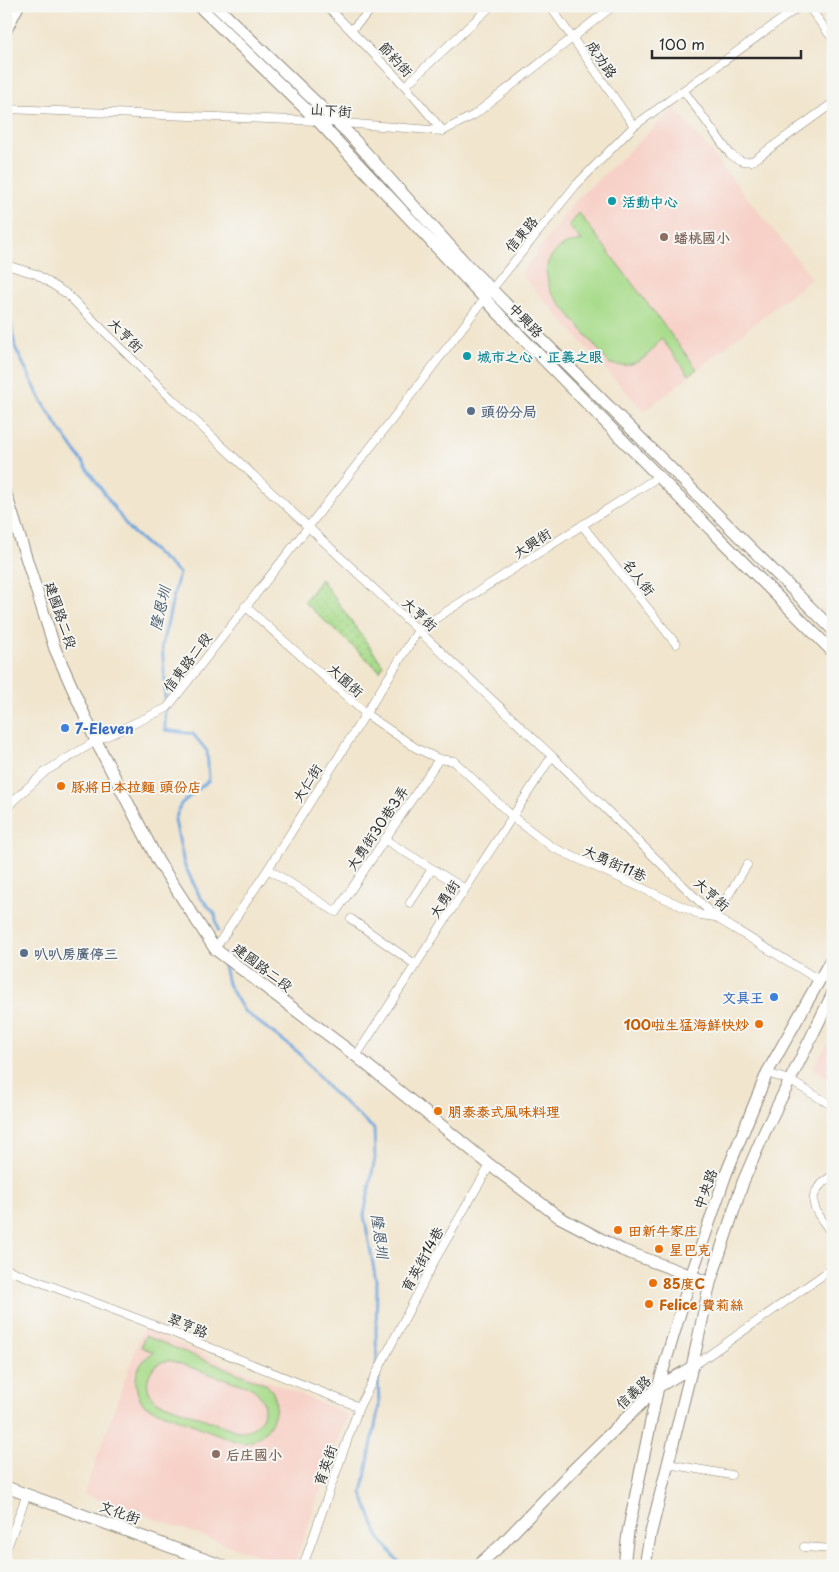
<svg xmlns="http://www.w3.org/2000/svg" width="839" height="1572" viewBox="0 0 839 1572" font-family="'Playpen Sans','LXGW WenKai TC',sans-serif">
  <style>
    .built { fill: #f7d1c8 }
    .grass { fill: #a8dc8b; stroke: #6a845b; fill-rule: evenodd }
    .park { fill: url(#park-dots); stroke: #6a845b }
    .lines { fill: none; stroke-linecap: round; stroke-linejoin: round }
    .stream { stroke: #6ea5dc; stroke-width: 3 }
    .street-casing { stroke: #8e887c; stroke-width: 9 }
    .secondary-casing { stroke: #8e887c; stroke-width: 13 }
    .street { stroke: #fff; stroke-width: 8 }
    .secondary { stroke: #fff; stroke-width: 11 }
    .culture-dot { fill: #0f9aa8; stroke: #f6f6f2; stroke-width: 2 }
    .education-dot { fill: #8d6e63; stroke: #f6f6f2; stroke-width: 2 }
    .service-dot { fill: #5c6f8a; stroke: #f6f6f2; stroke-width: 2 }
    .shop-dot { fill: #3f7fe0; stroke: #f6f6f2; stroke-width: 2 }
    .food-dot { fill: #e8710a; stroke: #f6f6f2; stroke-width: 2 }
    .labels { text-anchor: middle; dominant-baseline: central; stroke-width: 4; stroke-linejoin: round; paint-order: stroke }
    .street-label { font-size: 14px; fill: #2b2b2b; stroke: #f6f6f2 }
    .culture-label { font-size: 14px; font-weight: bold; fill: #0d838f; stroke: #f6f6f2; text-anchor: start }
    .education-label { font-size: 14px; font-weight: bold; fill: #785e54; stroke: #f6f6f2; text-anchor: start }
    .service-label { font-size: 14px; font-weight: bold; fill: #4e5e75; stroke: #f6f6f2; text-anchor: start }
    .shop-label { font-size: 14px; font-weight: bold; fill: #366cbe; stroke: #f6f6f2; text-anchor: start }
    .food-label { font-size: 14px; font-weight: bold; fill: #c56008; stroke: #f6f6f2; text-anchor: start }
    .water-label { font-size: 15px; font-style: italic; fill: #425669; stroke: #f6f6f2 }
  </style>
  <defs>
    <pattern id="park-dots" width="8" height="8" patternUnits="userSpaceOnUse" patternTransform="scale(1.25)"><rect width="8" height="8" fill="#a8dc8b"/><path d="M2 2h.1M6 6h.1" fill="none" stroke="#91bd78" stroke-width="1.8" stroke-linecap="round"/></pattern>
  </defs>
  <rect width="100%" height="100%" fill="#f6f6f2"/>
  <filter id="ink" filterUnits="userSpaceOnUse"><feTurbulence type="fractalNoise" baseFrequency=".02" numOctaves="2"/><feDisplacementMap in="SourceGraphic" scale="10" xChannelSelector="R" yChannelSelector="G"/><feConvolveMatrix kernelMatrix="1 2 1 2 8 2 1 2 1" color-interpolation-filters="sRGB"/></filter>
  <filter id="wash" filterUnits="userSpaceOnUse"><feTurbulence type="fractalNoise" baseFrequency=".0096" numOctaves="4" result="noise"/><feDisplacementMap in="SourceGraphic" scale="20" xChannelSelector="R" yChannelSelector="G"/><feGaussianBlur stdDeviation="1.12" result="paint"/><feColorMatrix in="noise" values="0 0 0 0 0 0 0 0 0 0 0 0 0 0 0 0 0 1.4 0 .05"/><feComposite in="paint" operator="in"/></filter>
  <g filter="url(#wash)">
    <rect width="100%" height="100%" fill="#f1e5cd"/>
    <path class="built" d="M675,108L812,278L644,412L521,274L575,201Z
      M833,1036V1081L812,1068Z
      M143,1329L347,1414L294,1566H288L84,1494Z"/>
    <path class="grass" d="M579,213L697,369L689,375L661,338C649,358 634,369 610,364L550,291L546,271L548,262L553,254L558,249L566,244L582,241L569,226Z
      M145,1336L267,1385C287,1402 270,1439 245,1443C240,1443 234,1441 230,1439L145,1406C130,1387 134,1364 154,1352L141,1347ZM169,1360L252,1388C274,1403 264,1433 237,1431L156,1401C140,1386 148,1364 169,1360Z"/>
    <path class="park" d="M321,579L383,665L380,671L304,602Z"/>
    <g class="lines">
      <path class="stream" d="M6,294L15,347L40,398L59,428L129,529L179,573L162,646L165,681V730L193,734L207,751L209,780L181,804L175,820L184,864L200,897L215,914L218,931
        M223,961L228,984L244,1011L298,1052L328,1088L374,1129L375,1158L364,1215L377,1286L376,1332L377,1367
        M378,1376L379,1406L362,1493L378,1536L402,1566"/>
    </g>
  </g>
  <g filter="url(#ink)">
    <g class="lines">
      <defs>
        <path id="street" d="M327,6L405,86L443,131
          M550,6L634,126
          M808,6L833,39
          M351,30L375,6
          M405,86L491,6
          M684,91L730,154C738,160 744,164 754,160L833,103
          M6,109L318,121L443,131L474,115L613,6
          M6,265L36,274L67,294L171,398L552,756L715,917L819,980
          M582,525L676,644
          M245,606L366,714L416,748L439,759L454,761L513,817L552,847L701,915L715,917L747,865
          M6,810L13,801L46,771L96,741L167,708L394,417L492,289L576,185L634,126L800,6
          M384,839L465,889
          M268,869L336,912L439,759
          M410,903L432,869
          M351,919L416,965
          M215,949L268,869L419,629L658,477
          M356,1056L552,756
          M767,1073L789,1080L833,1106
          M833,1175C800,1197 815,1210 833,1235
          M6,1269L141,1320L359,1407
          M692,1367L833,1268
          M668,1464L731,1475
          M804,1547L833,1549
          M6,1550L27,1494
          M303,1566L359,1407L436,1258L490,1165"/>
        <path id="secondary" d="M199,6L318,121L500,315L723,542L833,652
          M216,6L349,134L469,267L833,630
          M6,30L18,6
          M6,494L55,649L96,741L158,861L215,949L356,1056L490,1165L559,1217L622,1250L710,1283
          M6,1487L223,1566
          M477,1566L501,1545L570,1473L658,1387L692,1367
          M624,1566L628,1532L658,1387L691,1276L726,1174L767,1073L833,956
          M645,1566L650,1536L692,1367L710,1283L743,1182L765,1131L833,993"/>
      </defs>
      <use href="#street" class="street-casing"/>
      <use href="#secondary" class="secondary-casing"/>
      <use href="#street" class="street"/>
      <use href="#secondary" class="secondary"/>
    </g>
  </g>
  <g class="culture-dot">
    <circle cx="612" cy="201" r="5"/>
    <circle cx="467" cy="356" r="5"/>
  </g>
  <g class="education-dot">
    <circle cx="664" cy="237" r="5"/>
    <circle cx="216" cy="1454" r="5"/>
  </g>
  <g class="service-dot">
    <circle cx="471" cy="411" r="5"/>
    <circle cx="24" cy="953" r="5"/>
  </g>
  <g class="shop-dot">
    <circle cx="65" cy="728" r="5"/>
    <circle cx="774" cy="997" r="5"/>
  </g>
  <g class="food-dot">
    <circle cx="61" cy="786" r="5"/>
    <circle cx="759" cy="1024" r="5"/>
    <circle cx="438" cy="1111" r="5"/>
    <circle cx="618" cy="1230" r="5"/>
    <circle cx="659" cy="1249" r="5"/>
    <circle cx="653" cy="1283" r="5"/>
    <circle cx="649" cy="1304" r="5"/>
  </g>
  <g class="labels">
    <g class="street-label">
      <text transform="translate(396 59) rotate(47)">節約街</text>
      <text transform="translate(602 59) rotate(55)">成功路</text>
      <text transform="translate(331 110) rotate(4)">山下街</text>
      <text transform="translate(521 234) rotate(-50)">信東路</text>
      <text transform="translate(526 320) rotate(46)">中興路</text>
      <text transform="translate(126 335) rotate(45)">大亨街</text>
      <text transform="translate(532 543) rotate(-33)">大興街</text>
      <text transform="translate(639 577) rotate(52)">名人街</text>
      <text transform="translate(420 614) rotate(43)">大亨街</text>
      <text transform="translate(61 615) rotate(71)">建國路二段</text>
      <text transform="translate(187 662) rotate(-53)">信東路二段</text>
      <text transform="translate(346 680) rotate(42)">大園街</text>
      <text transform="translate(307 783) rotate(-58)">大仁街</text>
      <text transform="translate(377 828) rotate(-56)">大勇街30巷3弄</text>
      <text transform="translate(615 863) rotate(24)">大勇街11巷</text>
      <text transform="translate(712 894) rotate(42)">大亨街</text>
      <text transform="translate(444 899) rotate(-57)">大勇街</text>
      <text transform="translate(263 967) rotate(37)">建國路二段</text>
      <text transform="translate(705 1189) rotate(-70)">中央路</text>
      <text transform="translate(422 1259) rotate(-61)">育英街14巷</text>
      <text transform="translate(188 1325) rotate(22)">翠亨路</text>
      <text transform="translate(633 1392) rotate(-43)">信義路</text>
      <text transform="translate(325 1465) rotate(-71)">育英街</text>
      <text transform="translate(120 1512) rotate(20)">文化街</text>
    </g>
    <g class="culture-label">
      <text x="622" y="201">活動中心</text>
      <text x="477" y="356">城市之心‧正義之眼</text>
    </g>
    <g class="education-label">
      <text x="674" y="237">蟠桃國小</text>
      <text x="226" y="1454">后庄國小</text>
    </g>
    <g class="service-label">
      <text x="481" y="411">頭份分局</text>
      <text x="34" y="953">叭叭房廣停三</text>
    </g>
    <g class="shop-label">
      <text x="75" y="728">7-Eleven</text>
      <text x="764" y="997" text-anchor="end">文具王</text>
    </g>
    <g class="food-label">
      <text x="71" y="786">豚將日本拉麵 頭份店</text>
      <text x="749" y="1024" text-anchor="end">100啦生猛海鮮快炒</text>
      <text x="448" y="1111">朋泰泰式風味料理</text>
      <text x="628" y="1230">田新牛家庄</text>
      <text x="669" y="1249">星巴克</text>
      <text x="663" y="1283">85度C</text>
      <text x="659" y="1304">Felice 費莉絲</text>
    </g>
    <g class="water-label">
      <text transform="translate(159 608) rotate(-77)">隆恩圳</text>
      <text transform="translate(381 1236) rotate(82)">隆恩圳</text>
    </g>
  </g>
  <rect width="839" height="1572" fill="none" stroke="#f6f6f2" stroke-width="25"/>
  <path d="M652 50v8h149v-8" fill="none" stroke="#2b2b2b" stroke-width="2.5"/>
  <text x="659" y="50" font-size="15" fill="#2b2b2b" stroke="#f6f6f2" stroke-width="4" paint-order="stroke">100 m</text>
</svg>
